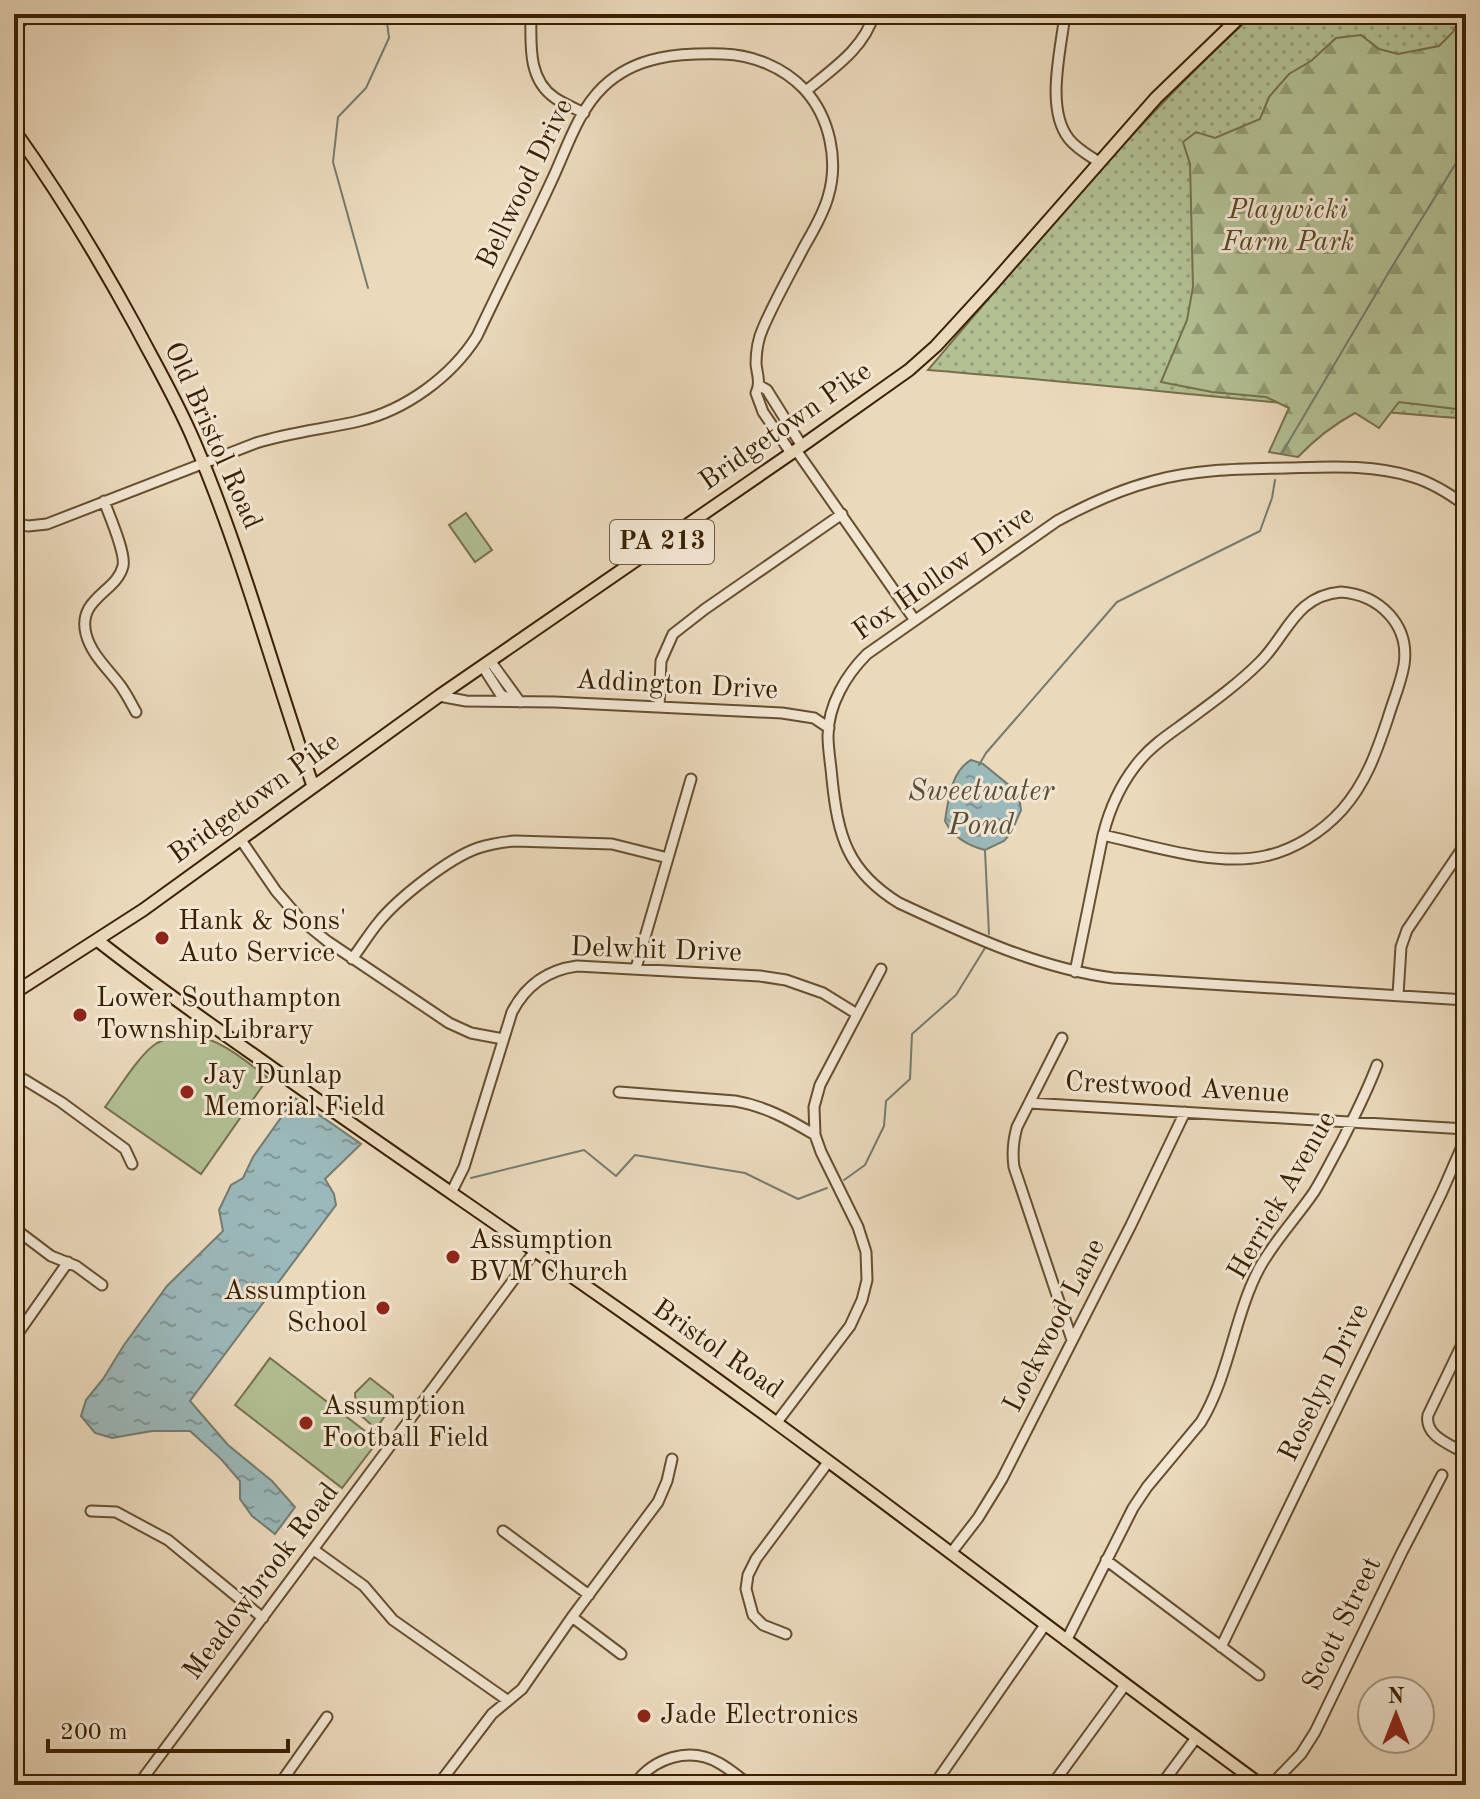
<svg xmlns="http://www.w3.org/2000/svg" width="1480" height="1799" viewBox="0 0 1480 1799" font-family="'Old Standard TT',serif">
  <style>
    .green { fill: url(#green-dots); stroke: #76704a; stroke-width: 2 }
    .forest { fill: url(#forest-firs); stroke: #76704a; stroke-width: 2 }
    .pitch { fill: #b2c094; stroke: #76704a; stroke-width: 2 }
    .water { fill: url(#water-ripples); stroke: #747b70; stroke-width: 2 }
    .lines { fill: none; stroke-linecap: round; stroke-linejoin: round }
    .stream { stroke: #747b70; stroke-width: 2 }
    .minor-casing { stroke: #664e2f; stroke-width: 13 }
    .major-casing { stroke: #392000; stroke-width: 15 }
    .minor { stroke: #f2e6d3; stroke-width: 9 }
    .major { stroke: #ebd9bc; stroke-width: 11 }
    .rail { stroke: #392000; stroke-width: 2; stroke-dasharray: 14 14; stroke-linecap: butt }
    .poi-dot { fill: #8f2418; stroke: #f2e6d3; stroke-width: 3 }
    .labels { text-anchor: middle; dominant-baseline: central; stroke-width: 6; stroke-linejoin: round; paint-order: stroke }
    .shield { fill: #f2e6d3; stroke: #705b3f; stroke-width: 2 }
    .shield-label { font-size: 26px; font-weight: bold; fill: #392000 }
    .street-label { font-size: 28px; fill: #392000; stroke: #f2e6d3 }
    .park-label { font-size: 28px; font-style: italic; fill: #574825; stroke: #f2e6d3 }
    .poi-label { font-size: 28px; fill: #392000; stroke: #f2e6d3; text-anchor: start }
    .water-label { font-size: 30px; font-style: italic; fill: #564e38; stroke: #f2e6d3 }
  </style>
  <defs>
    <pattern id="green-dots" width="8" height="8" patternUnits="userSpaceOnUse" patternTransform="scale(2)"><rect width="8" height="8" fill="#b2c094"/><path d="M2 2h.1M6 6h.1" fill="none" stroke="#929c76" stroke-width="1.8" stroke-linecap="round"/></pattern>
    <pattern id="forest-firs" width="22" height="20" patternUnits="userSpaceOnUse" patternTransform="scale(2)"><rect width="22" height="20" fill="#b2c094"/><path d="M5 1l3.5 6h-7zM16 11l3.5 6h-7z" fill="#929c76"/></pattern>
    <pattern id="water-ripples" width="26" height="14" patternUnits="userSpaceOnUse" patternTransform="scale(2)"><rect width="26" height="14" fill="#9bb8ba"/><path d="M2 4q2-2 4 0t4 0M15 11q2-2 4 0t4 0" fill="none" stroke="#7f9595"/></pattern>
  </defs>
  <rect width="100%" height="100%" fill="#ebd9bc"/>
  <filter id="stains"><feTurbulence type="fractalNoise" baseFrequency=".0025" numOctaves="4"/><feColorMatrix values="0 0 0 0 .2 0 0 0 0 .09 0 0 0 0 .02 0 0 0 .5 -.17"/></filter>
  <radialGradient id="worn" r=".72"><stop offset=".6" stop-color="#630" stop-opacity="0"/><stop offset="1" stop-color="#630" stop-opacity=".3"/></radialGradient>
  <path class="green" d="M1254,14H1466V417L1458,418C1281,405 1105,384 928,370C1033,247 1135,122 1254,14Z"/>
  <path class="forest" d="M1462,14H1466V413L1456,409L1399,402L1379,428L1355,413C1333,425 1315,439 1298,457L1269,452L1289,408L1266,397L1212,392L1161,382L1187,320L1193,287L1190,164L1183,142L1196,132L1215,138L1260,119L1269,97L1289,74L1311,61L1336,38L1361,35L1379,49L1398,54L1439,46L1453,32Z"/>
  <path class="pitch" d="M466,513L492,550L475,562L449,525Z
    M188,1035C217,1036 246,1061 268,1078L201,1174L105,1107C118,1090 140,1053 157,1043C167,1038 178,1036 188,1035Z
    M270,1358L378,1441L342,1488L235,1405Z
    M370,1378L393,1396V1404L376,1429L356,1411L355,1393Z"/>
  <path class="water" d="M971,760L983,764L1010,786L1019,796L1021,810L1011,833L1004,841L985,850C969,846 953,837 945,821C948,801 951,771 971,760Z
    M295,1098L361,1144L325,1179L334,1194L336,1205L190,1401L228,1445L272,1481L295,1507L275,1534L252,1516L240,1499V1481L221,1459L190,1431H152L112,1438L95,1433L81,1416L86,1400L103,1379L124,1345L167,1286L223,1231L219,1210L231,1185L243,1178L253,1157Z"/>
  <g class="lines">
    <path class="stream" d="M368,288L333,162L338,117L366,88L389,38L386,14
      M1282,453L1393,265L1466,147
      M979,765L986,753L1117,602L1260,531L1272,498L1275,480
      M985,851L989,934
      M471,1178L584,1150L616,1176L635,1155L745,1173L798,1199L827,1188
      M844,1180L865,1165L884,1126L886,1101L910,1079L912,1034L956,995L985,948"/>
    <defs>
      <path id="minor" d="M531,14C531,43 527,79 555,98C564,104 574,108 584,113
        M1065,14C1061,50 1045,109 1069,139C1077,149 1088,155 1099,162
        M806,91C832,69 864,49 874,14
        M760,386L767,390L802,446
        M796,450L914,619
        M104,501C109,515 126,553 123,566C117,592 77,598 86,634C91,654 108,669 120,685C126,693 131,703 136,712
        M1466,506C1450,494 1433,483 1413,477C1372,464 1328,467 1286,468C1241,469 1196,469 1153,481C1119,490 1088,504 1057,521L867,654C846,675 828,705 828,736C828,750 831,765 832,779C838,836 847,871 899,903C968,935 1038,968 1113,978L1466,1000
        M14,523L28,526L47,524L256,443C290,432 325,429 359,421C406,410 452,376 477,336C501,285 527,234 551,182C566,151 577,112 603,87C636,55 680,53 723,54C753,55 783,67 804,89C830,117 839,161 828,197C823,215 813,231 804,247C790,274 775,300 763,328C758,339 756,352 756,364C757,374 761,383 756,393L763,412L791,453
        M1341,592C1380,595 1410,625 1404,665C1401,683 1393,701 1388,718C1377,751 1366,783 1342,810C1322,832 1294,850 1265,856C1216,867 1152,846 1103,835C1110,807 1122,781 1141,759C1152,746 1165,737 1179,727C1206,707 1236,686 1260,662C1288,634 1295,596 1341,592Z
        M491,662L520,702
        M483,667L501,695L511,699
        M439,696L466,701L555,702L782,713L814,718L829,728
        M659,707L661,661L673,634L705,609L842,514
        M241,840L276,891L301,920L327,941L449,1023L471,1033L503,1039
        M352,959C361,947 369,934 378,923C397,899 449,858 478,848C490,844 502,842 515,841L612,844L668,858
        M636,968L691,779
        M1075,972L1103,835
        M1398,995L1401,947L1407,930L1466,843
        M1062,1038L1017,1127C1013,1141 1012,1153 1014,1167L1072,1340
        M14,1075L25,1080L61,1102L125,1149L132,1164
        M619,1092L735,1101C765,1106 790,1120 815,1135
        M1029,1103L1466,1129
        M451,1193L464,1167L512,1012C526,985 547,970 577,966L760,976L786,980L823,993L857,1014
        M14,1228L51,1256L76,1266L102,1285
        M1466,1336L1428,1415C1424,1436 1450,1444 1466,1454
        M14,1339L68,1262
        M777,1422L850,1326L862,1300L867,1280L866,1252L858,1227L821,1152L815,1135L814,1107L820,1085L881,969
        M91,1511L116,1512L168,1540L263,1618
        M503,1531L589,1595
        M314,1550L364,1586L393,1620L507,1700
        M951,1553L978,1518L1002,1479L1131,1225L1185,1112
        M1106,1560L1259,1675
        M572,1617L621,1654
        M786,1634L763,1625L753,1615L746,1589L748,1575L756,1559L829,1461
        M1066,1641L1133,1508L1147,1487L1201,1422C1230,1374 1234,1315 1260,1267C1275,1240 1297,1217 1314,1192C1324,1176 1332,1159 1341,1143C1354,1117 1367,1092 1377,1065
        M1221,1647L1442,1192L1466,1137
        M138,1785L535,1251
        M279,1785L327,1717
        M438,1785L492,1714L522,1689L572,1617L658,1502L667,1481L672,1459
        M634,1785C653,1758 689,1746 719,1763C730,1769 740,1778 750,1785
        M934,1785L1045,1625
        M1052,1785L1125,1685
        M1161,1785L1196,1738
        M1271,1785L1301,1754L1315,1732L1402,1552L1442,1475"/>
      <path id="major" d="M14,130C59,193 99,259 136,327C156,365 177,401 194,441C242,553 273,671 313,786
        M97,940C148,980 201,1018 254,1055C380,1145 508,1231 634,1320C846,1470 1051,1631 1261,1785
        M14,993L143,910L439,696L796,450L909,370L936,346L991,286L1156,98L1243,14"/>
    </defs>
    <use href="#minor" class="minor-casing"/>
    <use href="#major" class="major-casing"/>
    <use href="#minor" class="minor"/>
    <use href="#major" class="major"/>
    <path class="rail" d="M14,31L46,14"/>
  </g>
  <g class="poi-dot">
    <circle cx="162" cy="938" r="8"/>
    <circle cx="80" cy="1015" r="8"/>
    <circle cx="187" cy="1092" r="8"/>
    <circle cx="453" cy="1257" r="8"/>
    <circle cx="383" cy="1308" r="8"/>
    <circle cx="306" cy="1423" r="8"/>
    <circle cx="644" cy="1716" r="8"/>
  </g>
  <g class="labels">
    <rect class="shield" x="610" y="520" width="104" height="44" rx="6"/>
    <g class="shield-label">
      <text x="662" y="542">PA 213</text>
    </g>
    <g class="street-label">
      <text transform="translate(526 184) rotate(-64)">Bellwood Drive</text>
      <text transform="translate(786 427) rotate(-35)">Bridgetown Pike</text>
      <text transform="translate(212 436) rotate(66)">Old Bristol Road</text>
      <text transform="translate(944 574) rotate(-35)">Fox Hollow Drive</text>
      <text transform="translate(677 686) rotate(3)">Addington Drive</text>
      <text transform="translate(255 799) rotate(-36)">Bridgetown Pike</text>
      <text transform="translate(656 951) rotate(2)">Delwhit Drive</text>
      <text transform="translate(1177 1089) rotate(3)">Crestwood Avenue</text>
      <text transform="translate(1283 1196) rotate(-60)">Herrick Avenue</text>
      <text transform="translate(1055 1326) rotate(-63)">Lockwood Lane</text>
      <text transform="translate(717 1350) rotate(35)">Bristol Road</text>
      <text transform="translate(1325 1383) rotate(-64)">Roselyn Drive</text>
      <text transform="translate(262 1582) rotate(-53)">Meadowbrook Road</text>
      <text transform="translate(1343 1624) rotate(-64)">Scott Street</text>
    </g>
    <g class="park-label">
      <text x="1288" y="211">Playwicki<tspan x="1288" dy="32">Farm Park</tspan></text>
    </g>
    <g class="poi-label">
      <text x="178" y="922">Hank &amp; Sons'<tspan x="178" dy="32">Auto Service</tspan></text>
      <text x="96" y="999">Lower Southampton<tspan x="96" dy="32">Township Library</tspan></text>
      <text x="203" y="1076">Jay Dunlap<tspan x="203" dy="32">Memorial Field</tspan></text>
      <text x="469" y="1241">Assumption<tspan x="469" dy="32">BVM Church</tspan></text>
      <text x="367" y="1292" text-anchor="end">Assumption<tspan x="367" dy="32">School</tspan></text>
      <text x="322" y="1407">Assumption<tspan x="322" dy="32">Football Field</tspan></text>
      <text x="660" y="1716">Jade Electronics</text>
    </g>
    <g class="water-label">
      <text x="981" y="792">Sweetwater<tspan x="981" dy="34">Pond</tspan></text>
    </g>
  </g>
  <rect width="1480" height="1799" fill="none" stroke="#ebd9bc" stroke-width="48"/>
  <rect x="16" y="16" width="1448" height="1767" fill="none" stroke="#392000" stroke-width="4"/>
  <rect x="24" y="24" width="1432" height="1751" fill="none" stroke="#392000" stroke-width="2"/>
  <g transform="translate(1396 1715)"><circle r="38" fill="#f2e6d3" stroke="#a8977f" stroke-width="2"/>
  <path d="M0-6L14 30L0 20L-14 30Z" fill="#8f2418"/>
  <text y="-12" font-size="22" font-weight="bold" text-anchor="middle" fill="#392000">N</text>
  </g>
  <path d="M48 1739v12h240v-12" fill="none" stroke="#392000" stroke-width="4"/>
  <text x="60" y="1739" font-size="24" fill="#392000" stroke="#f2e6d3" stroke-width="6" paint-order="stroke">200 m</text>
  <rect width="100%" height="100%" filter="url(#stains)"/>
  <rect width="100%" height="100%" fill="url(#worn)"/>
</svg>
